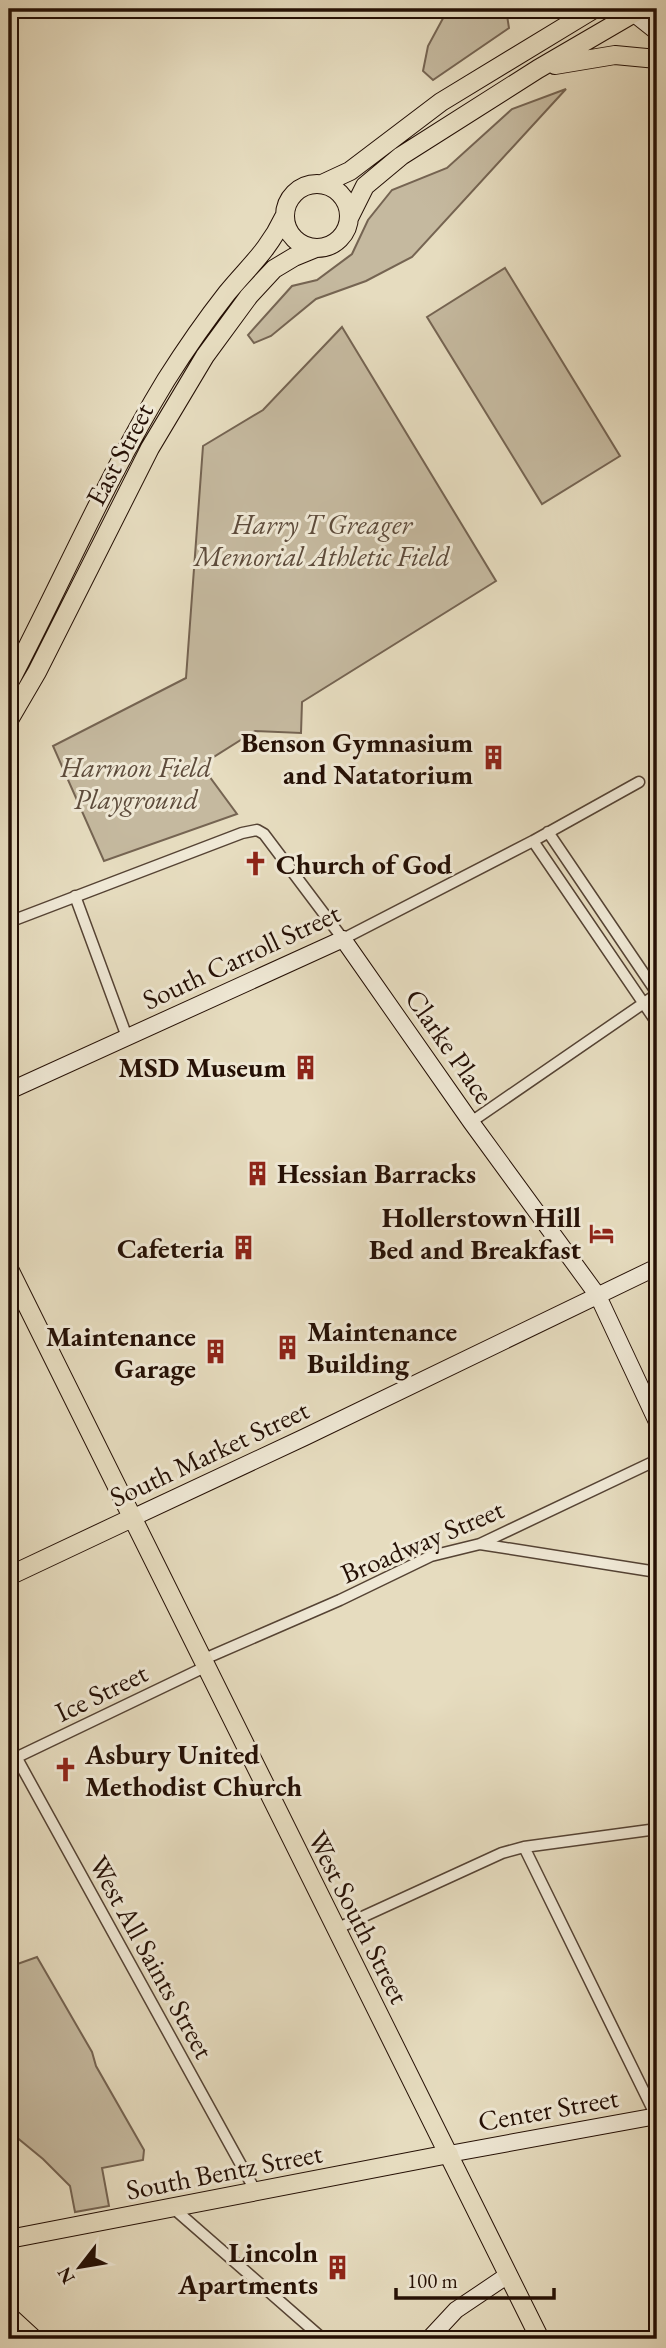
<svg xmlns="http://www.w3.org/2000/svg" width="666" height="2348" viewBox="0 0 666 2348" font-family="'EB Garamond',serif">
  <style>
    .green { fill: #c5b99f; stroke: #756452; stroke-width: 2 }
    .lines { fill: none; stroke-linecap: round; stroke-linejoin: round }
    .street-casing { stroke: #554334; stroke-width: 13 }
    .secondary-casing { stroke: #251005; stroke-width: 18 }
    .primary-casing { stroke: #251005; stroke-width: 20 }
    .street { stroke: #efe8d5; stroke-width: 10 }
    .secondary { stroke: #efe8d5; stroke-width: 16 }
    .primary { stroke: #e6dcbf; stroke-width: 18 }
    .labels { text-anchor: middle; dominant-baseline: central; stroke-width: 6; stroke-linejoin: round; paint-order: stroke }
    .street-label { font-size: 28px; fill: #251005; stroke: #efe8d5 }
    .park-label { font-size: 28px; font-style: italic; fill: #5d4b3b; stroke: #efe8d5 }
    .poi-label { font-size: 28px; font-weight: bold; fill: #251005; stroke: #efe8d5; text-anchor: end }
  </style>
  <rect width="100%" height="100%" fill="#e6dcbf"/>
  <filter id="stains"><feTurbulence type="fractalNoise" baseFrequency=".00286" numOctaves="4"/><feColorMatrix values="0 0 0 0 .2 0 0 0 0 .09 0 0 0 0 .02 0 0 0 .5 -.17"/></filter>
  <radialGradient id="worn" r=".72"><stop offset=".6" stop-color="#630" stop-opacity="0"/><stop offset="1" stop-color="#630" stop-opacity=".3"/></radialGradient>
  <path class="green" d="M448,9H506L509,28L433,80L423,71L428,46Z
    M566,89L412,257L366,281L316,299L271,336L254,343L248,335L292,286L317,280L352,254L368,220L392,190L447,168L512,109Z
    M505,268L620,456L542,504L427,317Z
    M342,327L496,581L302,702L301,733L255,731L201,765L237,814L104,861L53,746L186,678L203,446L263,410Z
    M37,1957L92,2052L96,2066L144,2150L143,2160L102,2168L109,2206L75,2212L70,2186L43,2159L9,2131V1967Z"/>
  <g class="lines">
    <defs>
      <path id="street" d="M548,832L657,993
        M533,841L657,1023
        M75,896L127,1037
        M9,922L242,833L257,830L264,834L343,939L533,841L639,782
        M471,1122L657,994
        M480,1544L657,1572
        M202,1660L340,1600L431,1556L480,1544L657,1460
        M9,1744L256,2192
        M9,1761L205,1667
        M524,1847L656,2116
        M336,1929L502,1853L524,1847L657,1829
        M172,2207L323,2339"/>
      <path id="secondary" d="M628,9L657,32
        M9,1091L343,939L471,1122L598,1296L657,1422
        M132,1518L305,1437L657,1267
        M449,2154L657,2116
        M429,2339L456,2310L508,2275"/>
      <path id="primary" d="M555,65L615,55L657,59
        M285 216a32 32 0 1 1 64 0a32 32 0 1 1-64 0Z
        M322,184L350,171L441,102L594,9
        M349,218L365,186L401,156L538,69L641,9
        M9,683C62,582 107,477 166,380C185,350 205,321 227,293C250,265 268,251 284,217
        M9,720L37,672L150,448L205,356L249,296L274,269L294,257L316,248
        M9,1269L540,2339
        M9,1576L132,1518
        M9,2239L449,2154
        M9,2316L34,2339"/>
    </defs>
    <use href="#street" class="street-casing"/>
    <use href="#secondary" class="secondary-casing"/>
    <use href="#primary" class="primary-casing"/>
    <use href="#street" class="street"/>
    <use href="#secondary" class="secondary"/>
    <use href="#primary" class="primary"/>
  </g>
  <defs>
    <symbol id="building-bare" viewBox="-9 -9 18 18"><path d="M-4-6H4V6H1V3H-1V6H-4ZM-2.5-4.3h1.7v1.8h-1.7ZM.8-4.3h1.7v1.8H.8ZM-2.5-1h1.7V.8h-1.7ZM.8-1h1.7V.8H.8Z" fill="#8f2418" stroke="#efe8d5" stroke-width="2.5" paint-order="stroke"/></symbol>
    <symbol id="church-bare" viewBox="-9 -9 18 18"><path d="M-1.2-6h2.4v3.5h3.3v2.4h-3.3V6h-2.4V-.1h-3.3v-2.4h3.3Z" fill="#8f2418" stroke="#efe8d5" stroke-width="2.5" paint-order="stroke"/></symbol>
    <symbol id="hotel-bare" viewBox="-9 -9 18 18"><path d="M-6-4.5h1.5V1H6V5H4.5V3h-9V5H-6ZM-4 0a1.8 1.8 0 1 1 3.6 0ZM.5 0V-2.5h3Q6-2.5 6 0Z" fill="#8f2418" stroke="#efe8d5" stroke-width="2.5" paint-order="stroke"/></symbol>
  </defs>
  <g fill-rule="evenodd">
    <use href="#building-bare" x="476" y="740" width="35" height="35"/>
    <use href="#church-bare" x="238" y="846" width="35" height="35"/>
    <use href="#building-bare" x="288" y="1050" width="35" height="35"/>
    <use href="#building-bare" x="240" y="1156" width="35" height="35"/>
    <use href="#hotel-bare" x="584" y="1216" width="35" height="35"/>
    <use href="#building-bare" x="226" y="1230" width="35" height="35"/>
    <use href="#building-bare" x="270" y="1330" width="35" height="35"/>
    <use href="#building-bare" x="198" y="1334" width="35" height="35"/>
    <use href="#church-bare" x="48" y="1752" width="35" height="35"/>
    <use href="#building-bare" x="320" y="2250" width="35" height="35"/>
  </g>
  <g class="labels">
    <g class="street-label">
      <text transform="translate(119 454) rotate(-62)">East Street</text>
      <text transform="translate(241 956) rotate(-25)">South Carroll Street</text>
      <text transform="translate(450 1046) rotate(55)">Clarke Place</text>
      <text transform="translate(209 1453) rotate(-25)">South Market Street</text>
      <text transform="translate(422 1541) rotate(-23)">Broadway Street</text>
      <text transform="translate(101 1692) rotate(-26)">Ice Street</text>
      <text transform="translate(359 1917) rotate(63)">West South Street</text>
      <text transform="translate(152 1957) rotate(61)">West All Saints Street</text>
      <text transform="translate(548 2109) rotate(-10)">Center Street</text>
      <text transform="translate(224 2171) rotate(-11)">South Bentz Street</text>
    </g>
    <g class="park-label">
      <text x="322" y="524">Harry T Greager<tspan x="322" dy="32">Memorial Athletic Field</tspan></text>
      <text x="136" y="767">Harmon Field<tspan x="136" dy="32">Playground</tspan></text>
    </g>
    <g class="poi-label">
      <text x="473" y="742">Benson Gymnasium<tspan x="473" dy="32">and Natatorium</tspan></text>
      <text x="276" y="864" text-anchor="start">Church of God</text>
      <text x="286" y="1067">MSD Museum</text>
      <text x="277" y="1173" text-anchor="start">Hessian Barracks</text>
      <text x="581" y="1217">Hollerstown Hill<tspan x="581" dy="32">Bed and Breakfast</tspan></text>
      <text x="224" y="1248">Cafeteria</text>
      <text x="307" y="1331" text-anchor="start">Maintenance<tspan x="307" dy="32">Building</tspan></text>
      <text x="196" y="1336">Maintenance<tspan x="196" dy="32">Garage</tspan></text>
      <text x="85" y="1754" text-anchor="start">Asbury United<tspan x="85" dy="32">Methodist Church</tspan></text>
      <text x="318" y="2252">Lincoln<tspan x="318" dy="32">Apartments</tspan></text>
    </g>
  </g>
  <rect width="666" height="2348" fill="none" stroke="#e6dcbf" stroke-width="35"/>
  <rect x="10" y="10" width="645" height="2327" fill="none" stroke="#251005" stroke-width="3.5"/>
  <rect x="18" y="18" width="631" height="2313" fill="none" stroke="#251005" stroke-width="2"/>
  <g transform="translate(80 2267) rotate(239)" stroke="#efe8d5" stroke-width="5" paint-order="stroke">
  <path d="M0-5L12 26L0 18L-12 26Z" fill="#251005"/>
  <text y="-10" font-size="19" font-weight="bold" text-anchor="middle" fill="#251005">N</text>
  </g>
  <path d="M396 2288v10h158v-10" fill="none" stroke="#251005" stroke-width="3.5"/>
  <text x="407" y="2288" font-size="21" fill="#251005" stroke="#efe8d5" stroke-width="5" paint-order="stroke">100 m</text>
  <rect width="100%" height="100%" filter="url(#stains)"/>
  <rect width="100%" height="100%" fill="url(#worn)"/>
</svg>
